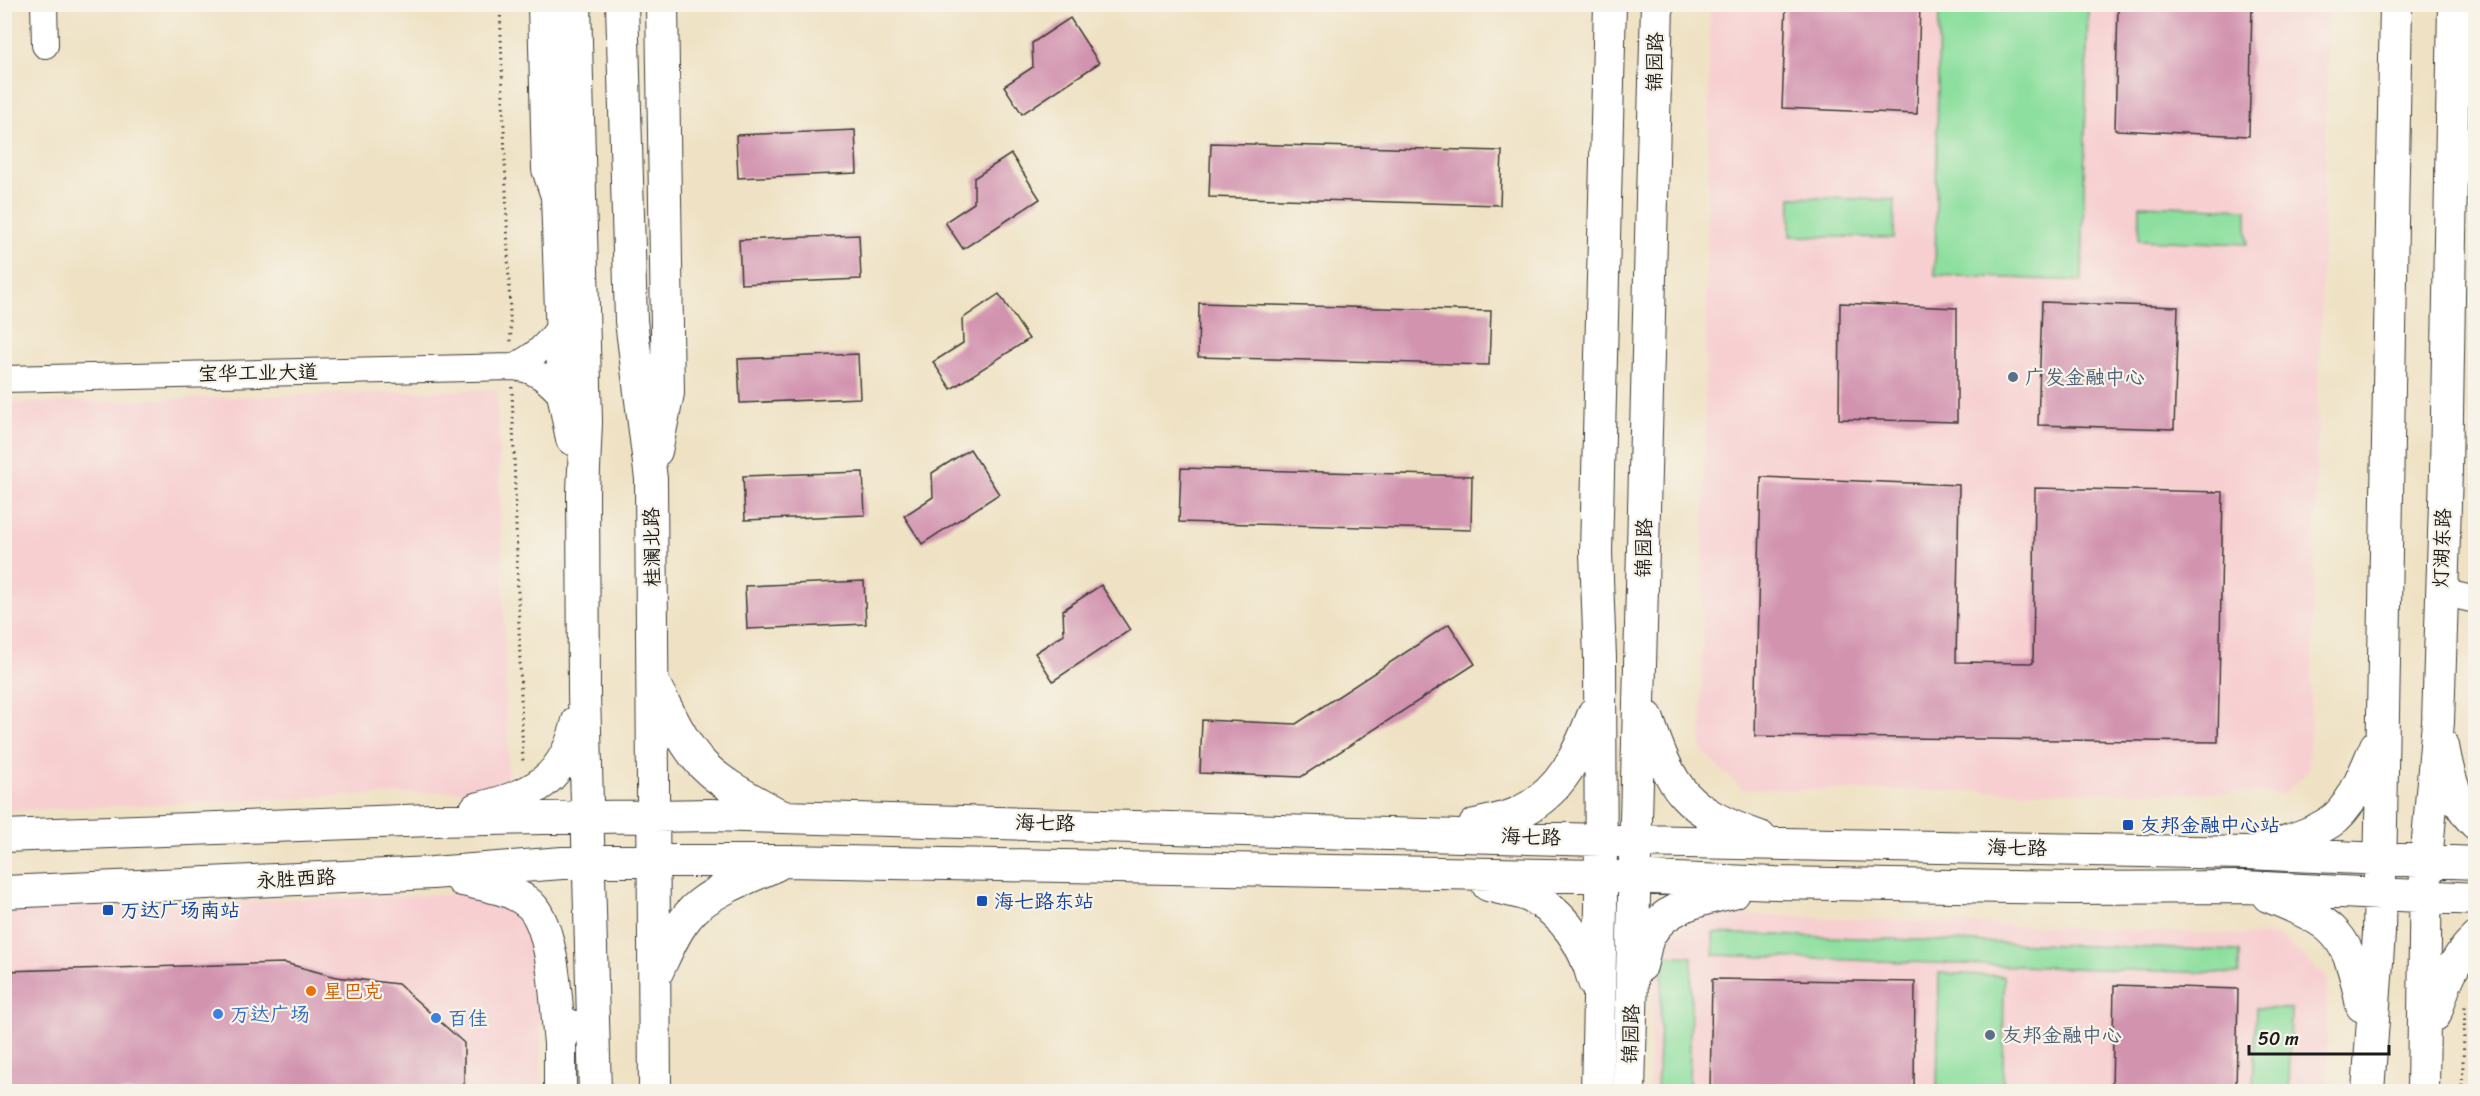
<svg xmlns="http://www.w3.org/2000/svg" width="2480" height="1096" viewBox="0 0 2480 1096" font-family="Sriracha,'LXGW WenKai TC',sans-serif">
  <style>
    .built { fill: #f7cfd1 }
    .green { fill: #8ddf9f; stroke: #547e5e; stroke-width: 1.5 }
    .building { fill: #d293af }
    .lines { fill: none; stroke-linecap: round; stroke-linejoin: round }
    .minor-casing { stroke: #3c3a35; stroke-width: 28 }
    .major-casing { stroke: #3c3a35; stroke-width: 34 }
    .path { stroke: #3c3a35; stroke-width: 3; stroke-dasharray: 1.5 4.5; stroke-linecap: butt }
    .minor { stroke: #fff; stroke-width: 26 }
    .major { stroke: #fff; stroke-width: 32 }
    .service-dot { fill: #5c6f8a; stroke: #f7f3e8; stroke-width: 2 }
    .transit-dot { fill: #1a4fb4; stroke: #f7f3e8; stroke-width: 2 }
    .food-dot { fill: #e8710a; stroke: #f7f3e8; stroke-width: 2 }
    .shop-dot { fill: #3f7fe0; stroke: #f7f3e8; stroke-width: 2 }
    .labels { text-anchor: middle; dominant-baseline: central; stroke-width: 4.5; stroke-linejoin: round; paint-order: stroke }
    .street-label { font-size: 20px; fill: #1c1c1c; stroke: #f7f3e8 }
    .service-label { font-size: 20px; fill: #4e5e75; stroke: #f7f3e8; text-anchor: start }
    .transit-label { font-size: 20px; fill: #164399; stroke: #f7f3e8; text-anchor: start }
    .food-label { font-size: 20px; fill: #c56008; stroke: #f7f3e8; text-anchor: start }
    .shop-label { font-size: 20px; fill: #366cbe; stroke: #f7f3e8; text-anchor: start }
  </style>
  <rect width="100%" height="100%" fill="#f7f3e8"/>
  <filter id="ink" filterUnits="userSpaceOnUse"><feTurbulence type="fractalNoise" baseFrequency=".0167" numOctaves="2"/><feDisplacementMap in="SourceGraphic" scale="12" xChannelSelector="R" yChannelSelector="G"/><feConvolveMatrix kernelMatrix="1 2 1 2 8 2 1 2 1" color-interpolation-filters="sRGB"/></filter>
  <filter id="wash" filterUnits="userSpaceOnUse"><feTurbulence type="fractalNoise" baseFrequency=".008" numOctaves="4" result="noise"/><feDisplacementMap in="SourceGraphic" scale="24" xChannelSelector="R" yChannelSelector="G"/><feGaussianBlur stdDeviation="1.35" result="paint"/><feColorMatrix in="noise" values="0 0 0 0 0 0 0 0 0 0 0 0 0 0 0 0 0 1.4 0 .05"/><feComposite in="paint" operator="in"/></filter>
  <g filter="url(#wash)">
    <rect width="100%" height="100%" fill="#efe2c4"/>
    <path class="built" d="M1710,5H2329L2309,770L2283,794L1742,789L1701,750Z
      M497,389L509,789L5,811L4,404Z
      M457,894L504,898L530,925L540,950L541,1091H5L4,909Z
      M1703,913L2280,936L2327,978L2328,1091L1649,1092L1655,950Z"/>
    <path class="green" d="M1939,5H2088L2082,281L1935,275Z
      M1791,197L1895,200L1894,238L1790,236Z
      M2140,205L2247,209V244L2139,240Z
      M1713,933L2239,951V974L1714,955Z
      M1663,955L1692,957L1689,1091H1657Z
      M1939,973L2004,976L2003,1091H1937Z
      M2256,1008L2291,1009L2289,1091H2253Z"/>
    <g id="blocks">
      <path class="building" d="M1786,4H1920L1917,114L1782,108Z
        M2118,4H2252L2249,136L2115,130Z
        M1070,18L1099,63L1022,114L1004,86L1033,67L1032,43Z
        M855,130L857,173L738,178L736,135Z
        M1211,143L1502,151L1500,205L1209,197Z
        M1011,154L1040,199L963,249L945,222L974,203V178Z
        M859,235L861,279L741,284L739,240Z
        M999,294L1029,339L951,389L933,362L963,343L962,319Z
        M2042,302L2178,307L2174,429L2038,425Z
        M1199,303L1491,311L1489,365L1198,357Z
        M1840,303L1957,308V422L1839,419Z
        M858,354L860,398L740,403L738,359Z
        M970,449L999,494L922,544L904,516L933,497L932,473Z
        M1181,468L1472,476L1471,530L1179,522Z
        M863,472L865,515L745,520L743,476Z
        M1761,477L1959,485L1956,662L2033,663L2035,488L2223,492L2218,742L1755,736Z
        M864,581L866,624L747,629L745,586Z
        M1101,585L1130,630L1053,681L1035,653L1064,634L1063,610Z
        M1449,624L1475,664L1301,777L1200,773L1202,720L1296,724Z
        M285,963L336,977L398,984L464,1043V1092H4V971Z
        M1712,979L1915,982L1914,1092H1710Z
        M2114,985L2238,989L2236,1092H2112Z"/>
    </g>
  </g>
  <g filter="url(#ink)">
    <use href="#blocks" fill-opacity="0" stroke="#3c3a35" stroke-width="1.5"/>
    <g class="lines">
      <defs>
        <path id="minor" d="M44,4L45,45
          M512,367C534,358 548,344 562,324
          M4,379L512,367C535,368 549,381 564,398
          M2441,592L2476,600"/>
        <path id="major" d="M544,4L548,169L557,196L564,398L572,439
          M575,4L586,422L583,492L584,694L595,1092
          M622,4L631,321L651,479L655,1092
          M656,451L668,393L662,4
          M655,686C669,712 683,745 704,766C725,787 754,800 779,815
          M1647,717C1672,791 1684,810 1760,837
          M2443,746C2448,774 2455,804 2476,824
          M476,809C533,795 564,781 578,721
          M1475,825C1490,821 1507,819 1520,812C1562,792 1578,754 1594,713
          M4,836L430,820L710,815L1637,841L2246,853L2476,863
          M2265,848C2287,841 2310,835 2330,822C2353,807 2365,770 2376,746
          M462,880C484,885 509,888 527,902C555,922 556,1009 560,1043
          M1488,885C1501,889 1517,891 1529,896C1564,912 1585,946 1594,982
          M4,892L432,873L588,861H786L1601,876L1775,883L2072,888L2245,887L2476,899
          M2268,896C2337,924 2348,932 2362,1006
          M1641,966C1644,956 1645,942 1650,934C1666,905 1704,899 1733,892
          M657,972C668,949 679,920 700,904C722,887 750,877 776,865
          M2435,1015C2444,985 2452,960 2476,938
          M560,1092V1043L567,1024
          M1597,1092L1601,907L1600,658L1596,552L1610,4
          M1629,1092L1657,4
          M2368,1092L2379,933L2396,4
          M2423,1092L2426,863L2438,722L2446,472L2454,4"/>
      </defs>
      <use href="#minor" class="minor-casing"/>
      <use href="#major" class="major-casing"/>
      <path class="path" d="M500,4L511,345
        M512,387L523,764
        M2462,1092L2465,1006"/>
      <use href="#minor" class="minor"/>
      <use href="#major" class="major"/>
    </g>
  </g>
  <g class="service-dot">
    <circle cx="2013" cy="377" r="6"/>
    <circle cx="1990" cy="1035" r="6"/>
  </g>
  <g class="transit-dot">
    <rect x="2122" y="819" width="12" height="12" rx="3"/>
    <rect x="976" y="895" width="12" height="12" rx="3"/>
    <rect x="102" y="904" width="12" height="12" rx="3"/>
  </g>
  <circle class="food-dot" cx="311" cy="991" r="6"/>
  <g class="shop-dot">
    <circle cx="218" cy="1014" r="6"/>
    <circle cx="436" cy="1018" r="6"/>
  </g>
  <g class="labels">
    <g class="street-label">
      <text transform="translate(1655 62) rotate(-89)">锦园路</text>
      <text transform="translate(258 373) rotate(-1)">宝华工业大道</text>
      <text transform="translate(652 547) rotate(-91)">桂澜北路</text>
      <text transform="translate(1644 548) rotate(-89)">锦园路</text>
      <text transform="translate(2442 548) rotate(-88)">灯湖东路</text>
      <text transform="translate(1045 823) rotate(1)">海七路</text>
      <text transform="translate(1531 837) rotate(2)">海七路</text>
      <text transform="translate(2017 848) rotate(1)">海七路</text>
      <text transform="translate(296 879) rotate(-3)">永胜西路</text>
      <text transform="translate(1631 1034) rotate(-88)">锦园路</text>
    </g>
    <g class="service-label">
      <text x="2025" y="377">广发金融中心</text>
      <text x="2002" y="1035">友邦金融中心</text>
    </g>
    <g class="transit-label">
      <text x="2140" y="825">友邦金融中心站</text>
      <text x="994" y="901">海七路东站</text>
      <text x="120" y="910">万达广场南站</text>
    </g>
    <g class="food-label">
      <text x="323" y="991">星巴克</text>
    </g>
    <g class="shop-label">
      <text x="230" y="1014">万达广场</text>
      <text x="448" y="1018">百佳</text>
    </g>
  </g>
  <rect width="2480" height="1096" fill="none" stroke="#f7f3e8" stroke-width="24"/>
  <path d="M2249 1045v9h140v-9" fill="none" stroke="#1c1c1c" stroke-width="3"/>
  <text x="2258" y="1045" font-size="18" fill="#1c1c1c" stroke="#f7f3e8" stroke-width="4.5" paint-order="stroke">50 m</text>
</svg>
